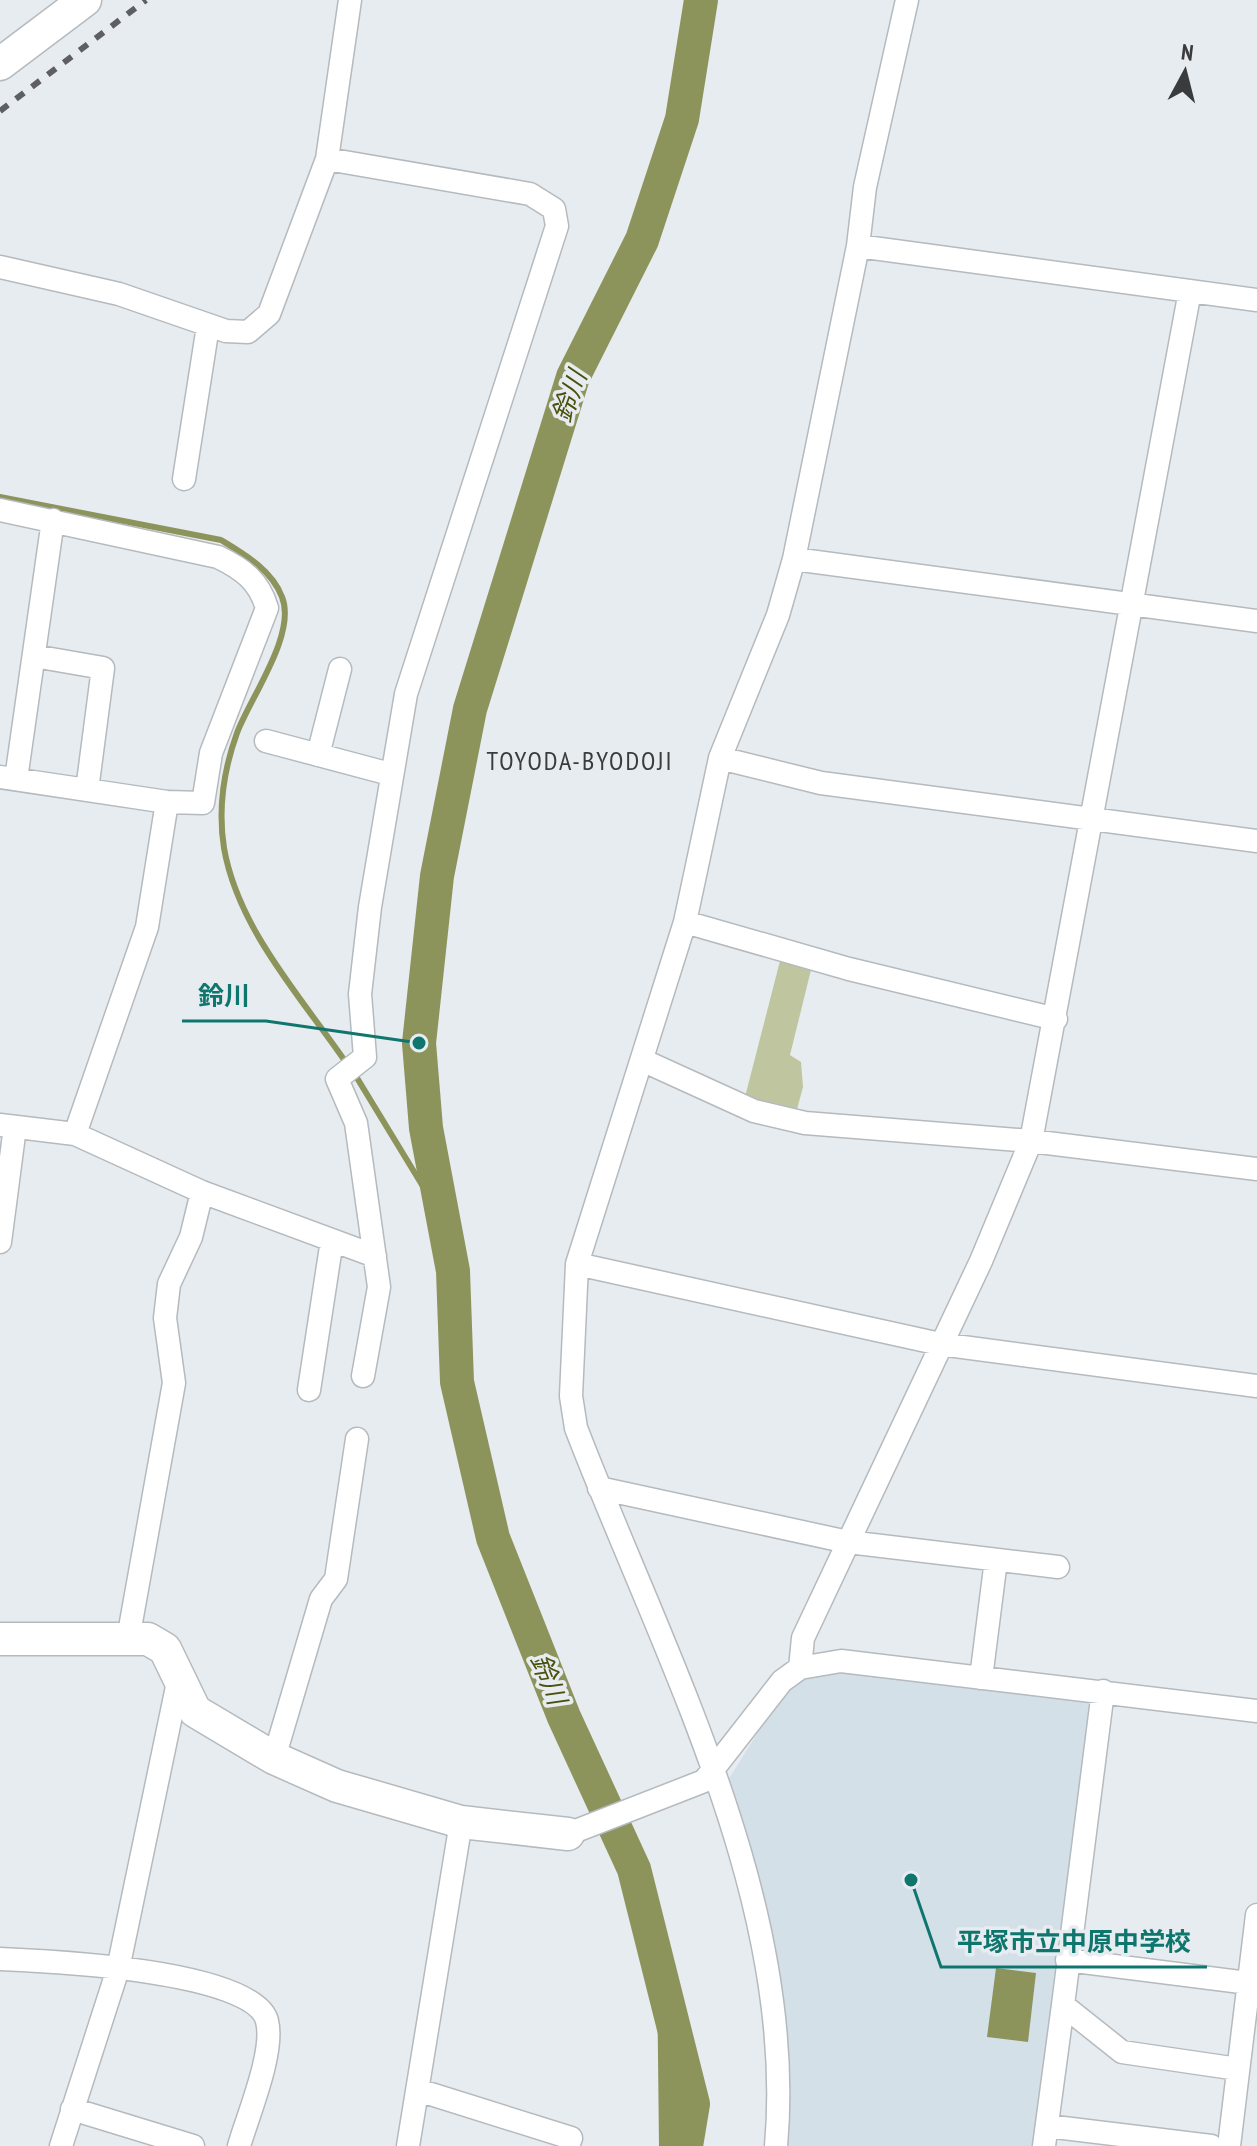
<svg xmlns="http://www.w3.org/2000/svg" width="1257" height="2146" viewBox="0 0 1257 2146" font-family="'PT Sans Narrow','Noto Sans JP',sans-serif">
  <style>
    .built { fill: #d4e0e8 }
    .green { fill: #bfc69f }
    .water { fill: #8c945c }
    .lines { fill: none; stroke-linecap: round; stroke-linejoin: round }
    .stream { stroke: #8c945c; stroke-width: 6 }
    .river { stroke: #8c945c; stroke-width: 34 }
    .street-casing { stroke: #b5babe; stroke-width: 25 }
    .secondary-casing { stroke: #b5babe; stroke-width: 35 }
    .street { stroke: #fff; stroke-width: 22 }
    .secondary { stroke: #fff; stroke-width: 32 }
    .rail { stroke: #5d5f62; stroke-width: 6; stroke-dasharray: 10 10; stroke-linecap: butt }
    .labels { text-anchor: middle; dominant-baseline: central; stroke-width: 7; stroke-linejoin: round; paint-order: stroke }
    .water-label { font-size: 26px; font-style: italic; fill: #4a500d; stroke: #e7ecf0 }
    .neighbourhood-label { font-size: 26px; letter-spacing: 2px; fill: #393b3d; stroke: #e7ecf0 }
    .leader { fill: none; stroke: #0f766e; stroke-width: 3 }
    .callout-dot { fill: #0f766e; stroke: #e7ecf0; stroke-width: 3 }
    .callout-label { font-size: 26px; text-anchor: middle; font-weight: bold; fill: #0f766e; stroke: #e7ecf0; stroke-width: 7; stroke-linejoin: round; paint-order: stroke }
  </style>
  <rect width="100%" height="100%" fill="#e7ecf0"/>
  <path class="built" d="M840,1669L1085,1700L1090,1706L1034,2146H782L787,2086L725,1785L780,1697L806,1676Z"/>
  <path class="green" d="M781,957L812,966L790,1055L801,1062L803,1087L796,1113L745,1097Z"/>
  <path class="water" d="M657,1967L691,2146H659Z
    M996,1968L1036,1973L1028,2042L987,2037Z"/>
  <g class="lines">
    <path class="stream" d="M0,497L221,540C244,554 272,570 282,597C297,634 250,698 237,733C224,769 218,810 224,848C238,929 302,998 347,1064
      M354,1073L444,1221"/>
    <path class="river" d="M686,2146L693,2104L634,1869L564,1717L493,1538L457,1382L453,1271L426,1128L419,1043L437,876L470,709L573,377L642,240L682,119L701,0"/>
    <defs>
      <path id="street" d="M327,159L530,194L554,209L557,226L406,694L370,907L360,994L365,1057L337,1079L356,1123L379,1287L363,1376
        M858,246L1257,300
        M0,267L119,294L226,331L248,332L269,314L327,159L350,0
        M184,479L208,326
        M0,510L218,557C243,569 259,581 267,608L211,753L203,803L167,802L0,777
        M794,559L1257,621
        M34,656L103,668L87,790
        M266,741L390,774
        M318,755L340,669
        M720,758L821,783L1257,841
        M16,779L53,520
        M685,922L849,969L1056,1019
        M642,1060L754,1111L805,1123L1031,1141L1257,1169
        M0,1125L75,1134L202,1192L375,1256
        M75,1134L147,927L167,802
        M0,1242L15,1127
        M577,1264L940,1344L1257,1386
        M309,1390L332,1240
        M599,1488L848,1542L1058,1567
        M128,1639L174,1383L165,1318L169,1284L191,1237L202,1192
        M800,1668L803,1638L981,1261L1031,1141L1190,291
        M981,1678L996,1560
        M1103,1691L1063,2005L1122,2052L1238,2069
        M274,1758L321,1599L336,1579L357,1439
        M568,1834L704,1781L782,1681L800,1668L841,1661L1257,1711
        M0,1959C47,1961 255,1970 267,2021C275,2051 248,2115 239,2146
        M1067,1960L1257,1984
        M418,2090L571,2138L568,2146
        M72,2109L193,2146
        M1047,2126L1211,2146
        M61,2146L118,1969L178,1682
        M408,2146L461,1822
        M776,2146C798,1901 662,1652 576,1428L571,1396L577,1264L685,922L720,758L778,615L794,559L858,246L865,187L907,0
        M1044,2146L1063,2005
        M1229,2146L1257,1915"/>
      <path id="secondary" d="M0,64L85,0
        M0,1639H148L165,1649L195,1711L274,1758L337,1786L461,1822L568,1834"/>
    </defs>
    <use href="#street" class="street-casing"/>
    <use href="#secondary" class="secondary-casing"/>
    <use href="#street" class="street"/>
    <use href="#secondary" class="secondary"/>
    <path class="rail" d="M0,111L146,0"/>
  </g>
  <g class="labels">
    <g class="water-label">
      <text transform="translate(569 396) rotate(-70)">鈴川</text>
      <text transform="translate(549 1679) rotate(68)">鈴川</text>
    </g>
    <g class="neighbourhood-label">
      <text x="580" y="760">TOYODA-BYODOJI</text>
    </g>
  </g>
  <path class="leader" d="M419 1043L266 1021H182M911 1880L941 1967H1207"/>
  <g class="callout-dot">
    <circle cx="419" cy="1043" r="8"/>
    <circle cx="911" cy="1880" r="8"/>
  </g>
  <g class="callout-label">
    <text x="224" y="1005">鈴川</text>
    <text x="1074" y="1951">平塚市立中原中学校</text>
  </g>
  <g transform="translate(1185 72) rotate(7)" stroke="#e7ecf0" stroke-width="6" paint-order="stroke">
  <path d="M0-6L14 30L0 20L-14 30Z" fill="#393b3d"/>
  <text y="-12" font-size="22" font-weight="bold" text-anchor="middle" fill="#393b3d">N</text>
  </g>
</svg>
